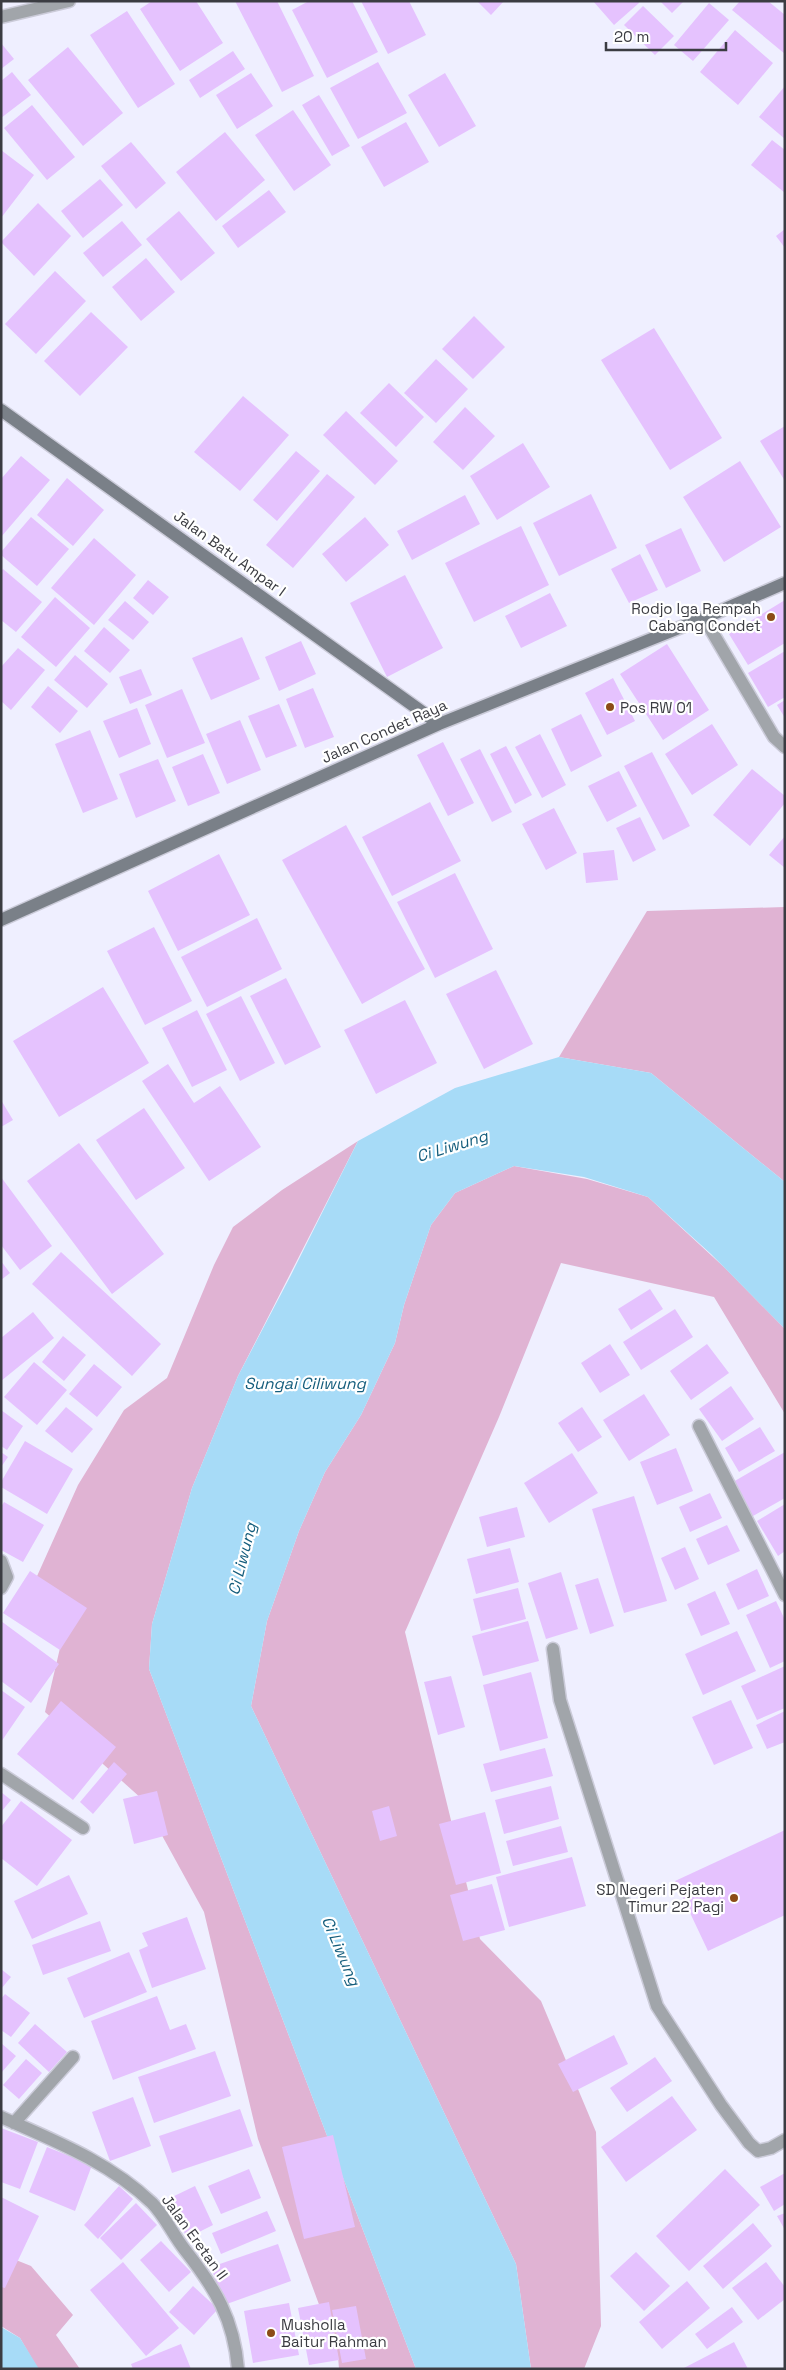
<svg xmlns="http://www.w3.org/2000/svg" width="786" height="2370" viewBox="0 0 786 2370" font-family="'Space Grotesk',sans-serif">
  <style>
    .green { fill: #e0b3d3 }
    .water { fill: #a7dbf7 }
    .building { fill: #e5c2fe }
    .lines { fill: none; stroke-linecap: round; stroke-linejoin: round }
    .street-casing { stroke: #cbcbd9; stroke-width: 15 }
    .secondary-casing { stroke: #cbcbd9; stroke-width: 15 }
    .street { stroke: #a1a5aa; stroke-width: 12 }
    .secondary { stroke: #7a8088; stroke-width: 12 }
    .poi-dot { fill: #8c4c16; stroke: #fff; stroke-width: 2 }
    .labels { text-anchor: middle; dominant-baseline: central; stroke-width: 4.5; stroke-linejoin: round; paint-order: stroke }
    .street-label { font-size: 15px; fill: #3b3c42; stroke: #fff }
    .poi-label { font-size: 15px; fill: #3b3c42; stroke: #fff; text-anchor: end }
    .water-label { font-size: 16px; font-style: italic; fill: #145d7c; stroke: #fff }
  </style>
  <rect width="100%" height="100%" fill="#efefff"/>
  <path class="green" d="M785,907V1182L651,1073L559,1057L647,911Z
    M358,1141L238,1376L192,1488L152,1624L149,1669L416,2369H339L338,2356L258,2139L204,1912L142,1799L45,1712L64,1631L29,1594L78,1485L124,1410L167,1378L214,1265L233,1227L282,1190Z
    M514,1166L587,1179L648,1197L725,1268L785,1329V1414L714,1297L561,1263L499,1417L405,1632L480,1939L541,2001L596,2132L601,2326L584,2369H531L516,2264L251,1706L267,1621L299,1531L325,1472L361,1415L395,1343L404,1305L431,1225L455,1193Z
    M1,2254L31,2266L73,2315L56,2335L80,2369H38L20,2338L1,2326Z"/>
  <path class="water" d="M559,1057L651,1073L785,1182V1329L711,1254L648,1197L584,1177L514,1166L455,1193L431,1225L404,1305L395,1343L361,1415L325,1472L299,1531L267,1621L251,1706L516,2264L531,2369H416L149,1669L152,1624L192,1488L238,1376L290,1277L358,1141L455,1088Z
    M1,2327L20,2338L39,2369H1Z"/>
  <path class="building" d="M152,1H196L223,43L180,71L140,9Z
    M235,1H277L314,76L282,92Z
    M309,1H352L378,52L327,78L292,10Z
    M361,1H409L426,35L388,54Z
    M477,1H504L491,15Z
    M593,1H638L639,3L614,25Z
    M660,1H684L672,13Z
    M740,1H768L785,15V54L732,10Z
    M709,3L729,20L693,61L674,45Z
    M643,6L674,36L655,55L624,25Z
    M127,11L175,84L138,108L90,35Z
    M735,30L773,63L738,105L700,72Z
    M1,43L14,59L1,69Z
    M68,47L123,113L83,146L28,80Z
    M233,51L245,69L200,98L189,80Z
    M378,62L407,113L358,139L330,88Z
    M12,72L31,95L1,118V81Z
    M251,73L273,106L237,129L216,95Z
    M445,73L476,126L439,147L408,95Z
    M785,86V139L759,117Z
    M319,95L350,146L332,156L302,105Z
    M32,105L75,157L47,180L4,128Z
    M293,110L331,165L294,191L255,135Z
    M406,122L429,162L384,187L361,147Z
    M225,132L265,180L216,221L176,172Z
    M772,140L785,150V193L751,165Z
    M131,142L166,183L136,209L101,166Z
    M1,150L34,175L1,218Z
    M100,179L123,205L83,238L61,211Z
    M269,190L286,212L238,248L222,226Z
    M38,203L71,236L34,276L1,242Z
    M179,211L215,253L181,281L146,239Z
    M122,221L142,245L103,277L83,253Z
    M785,229V248L776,236Z
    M146,258L175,292L141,321L112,287Z
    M55,271L86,301L36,354L5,324Z
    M91,312L128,347L80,396L44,361Z
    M474,316L505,347L473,379L442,349Z
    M654,328L722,438L670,470L601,360Z
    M436,359L468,389L436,423L404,393Z
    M389,383L424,417L396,447L360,413Z
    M243,396L289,435L240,491L194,452Z
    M465,407L495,436L463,470L433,442Z
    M346,411L398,461L375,485L323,435Z
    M785,426V481L760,441Z
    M523,443L550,487L497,520L470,476Z
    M296,451L320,471L277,521L253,500Z
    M21,456L50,480L1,537V479Z
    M740,461L781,527L724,562L683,497Z
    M327,474L355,497L293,568L266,545Z
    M67,478L104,510L73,546L37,515Z
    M591,494L617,548L559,576L533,523Z
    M465,495L480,524L412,560L397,531Z
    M31,517L69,549L37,586L1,555V552Z
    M365,517L389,545L346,582L322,554Z
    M521,526L549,585L474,622L445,563Z
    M681,528L701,571L666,588L645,545Z
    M94,538L136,575L94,625L51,588Z
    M640,554L658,590L629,603L611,569Z
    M3,569L42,602L16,632L1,620V571Z
    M405,575L443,648L387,677L350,603Z
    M148,580L169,597L153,615L133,598Z
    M550,593L567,626L521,648L505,616Z
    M55,597L90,628L56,667L21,637Z
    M785,600V643L748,665L729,634Z
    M125,601L149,622L133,640L108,620Z
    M104,627L130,650L110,673L84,651Z
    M242,637L260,679L211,700L192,658Z
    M301,641L316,674L279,691L265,657Z
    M667,644L709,710L663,740L620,674Z
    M18,648L45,670L11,710L1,701V667Z
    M785,651V697L768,707L748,673Z
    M75,655L108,684L87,708L54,680Z
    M141,669L152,695L130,704L119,677Z
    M613,678L635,721L607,735L585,693Z
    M48,686L78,711L60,733L31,707Z
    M313,688L334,737L305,748L286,699Z
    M182,689L205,743L167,758L145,705Z
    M785,700V718L777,705Z
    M279,704L297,746L266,758L248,716Z
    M137,708L151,744L119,758L103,721Z
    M581,714L602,756L571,772L551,729Z
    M240,720L261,770L227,784L206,734Z
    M712,724L738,765L692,795L665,754Z
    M90,730L118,799L83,813L55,744Z
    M540,734L566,785L542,798L515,747Z
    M443,742L474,803L448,816L417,755Z
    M506,746L532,795L515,804L490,754Z
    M480,749L512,812L492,822L460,759Z
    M652,752L690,826L663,840L624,766Z
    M203,754L220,793L188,806L172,767Z
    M158,759L176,801L136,818L119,774Z
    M752,769L785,796V803L750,846L713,815Z
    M619,771L637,806L607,822L588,786Z
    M430,802L461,861L392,896L362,837Z
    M554,808L577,853L546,870L522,824Z
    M640,817L656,850L633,862L616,828Z
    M346,825L425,969L362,1004L282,860Z
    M785,836V868L769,855Z
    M614,850L618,880L586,883L583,853Z
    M219,854L250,915L178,951L148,891Z
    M455,873L493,949L435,978L397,902Z
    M257,918L282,969L207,1007L181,957Z
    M154,927L192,1001L145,1025L107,951Z
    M496,970L533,1044L484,1069L446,994Z
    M286,978L321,1047L285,1065L250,996Z
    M103,987L149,1063L59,1117L13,1041Z
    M241,996L275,1063L240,1081L206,1014Z
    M405,1000L437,1063L376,1094L344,1030Z
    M197,1010L227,1070L192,1087L162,1028Z
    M168,1064L194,1103L220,1086L261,1147L209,1181L142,1081Z
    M1,1100L13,1120L1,1127Z
    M144,1108L185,1168L136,1200L96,1140Z
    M79,1143L164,1254L112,1294L27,1181Z
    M1,1177L52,1246L20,1270L1,1245Z
    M61,1252L161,1344L132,1376L32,1284Z
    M1,1261L10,1273L1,1280Z
    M650,1289L663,1309L631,1330L618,1309Z
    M675,1309L693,1337L641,1370L623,1342Z
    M33,1312L54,1338L1,1381V1338Z
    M63,1336L86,1355L64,1381L42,1362Z
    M610,1344L630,1375L600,1393L581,1363Z
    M707,1344L729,1373L691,1400L670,1371Z
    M34,1362L67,1390L37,1425L4,1397Z
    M94,1364L122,1387L97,1417L69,1394Z
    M731,1386L754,1419L722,1441L699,1409Z
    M644,1394L670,1435L629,1461L603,1420Z
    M66,1407L93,1429L72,1453L45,1431Z
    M582,1407L602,1437L578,1452L558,1423Z
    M1,1410L23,1426L7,1450L1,1446Z
    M760,1427L775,1451L739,1472L725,1448Z
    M25,1441L73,1469L47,1514L1,1487V1482Z
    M676,1448L693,1491L657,1505L640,1462Z
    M1,1452L8,1457L1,1467Z
    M785,1452V1498L753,1516L733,1482Z
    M572,1453L598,1493L549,1523L524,1483Z
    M710,1493L722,1518L690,1532L679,1507Z
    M634,1496L667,1601L624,1613L592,1509Z
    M4,1502L44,1525L23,1562L1,1550V1507Z
    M785,1504V1551L778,1556L757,1521Z
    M517,1507L525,1537L487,1547L479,1517Z
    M727,1525L740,1551L708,1565L696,1539Z
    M685,1547L699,1579L675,1590L661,1558Z
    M510,1548L519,1582L476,1594L467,1559Z
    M757,1569L769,1596L738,1610L726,1584Z
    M30,1571L87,1608L60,1650L3,1613Z
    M561,1572L578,1629L546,1639L528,1583Z
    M598,1578L614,1626L590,1634L575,1585Z
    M518,1588L526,1619L481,1631L473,1599Z
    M715,1591L730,1624L701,1636L687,1604Z
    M776,1601L785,1620V1661L770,1668L746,1615Z
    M1,1621L59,1664L31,1703L1,1681Z
    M528,1621L539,1661L483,1676L472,1636Z
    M737,1631L756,1671L703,1695L685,1654Z
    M785,1666V1708L757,1720L741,1686Z
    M531,1672L548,1738L500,1751L483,1685Z
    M451,1676L465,1727L438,1735L424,1682Z
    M1,1690L25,1707L1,1742Z
    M731,1700L753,1748L714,1765L692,1717Z
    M61,1701L116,1747L73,1800L17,1754Z
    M785,1711V1742L767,1749L756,1725Z
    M545,1748L553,1776L491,1792L483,1764Z
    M114,1762L127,1774L93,1814L80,1802Z
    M551,1786L559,1819L504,1834L495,1800Z
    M157,1791L168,1835L134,1844L123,1799Z
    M1,1792L11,1800L1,1812Z
    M21,1801L72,1840L37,1886L1,1858V1827Z
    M389,1806L397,1836L380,1841L372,1811Z
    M485,1812L501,1873L456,1885L439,1824Z
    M561,1826L568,1852L513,1866L506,1841Z
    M785,1830V1915L708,1951L675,1881Z
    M572,1857L586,1906L509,1927L496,1877Z
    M69,1875L88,1914L32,1939L14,1901Z
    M492,1884L505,1930L463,1941L450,1895Z
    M187,1917L206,1969L152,1988L139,1950L148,1946L142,1933Z
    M100,1921L111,1951L43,1975L32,1945Z
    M129,1952L147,1992L84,2018L67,1978Z
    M1,1969L11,1977L1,1989Z
    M5,1994L30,2013L11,2037L1,2030V1999Z
    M157,1996L170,2030L186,2024L196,2049L113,2080L91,2021Z
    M35,2024L67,2052L49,2072L18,2043Z
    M614,2035L628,2064L573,2092L558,2064Z
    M1,2043L16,2056L1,2073Z
    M215,2051L231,2096L154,2123L138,2077Z
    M655,2057L672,2081L627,2112L610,2088Z
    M26,2059L42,2073L19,2099L3,2085Z
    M672,2096L697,2130L626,2182L601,2147Z
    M133,2097L151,2146L110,2161L92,2112Z
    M240,2109L253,2146L172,2173L159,2136Z
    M1,2128L38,2142L20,2189L1,2182Z
    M333,2135L355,2227L304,2239L282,2147Z
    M47,2147L92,2165L75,2211L29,2192Z
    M249,2169L261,2198L221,2214L208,2186Z
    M725,2169L760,2205L689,2271L656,2236Z
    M785,2173V2204L774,2211L760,2187Z
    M119,2186L133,2199L98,2239L84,2225Z
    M195,2186L213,2225L187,2238L168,2199Z
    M1,2197L39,2216L5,2288L1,2287Z
    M136,2203L157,2225L121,2260L100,2238Z
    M267,2211L276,2231L221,2254L212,2233Z
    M785,2213V2230L777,2216Z
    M753,2223L772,2246L723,2289L703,2266Z
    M161,2241L191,2272L169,2292L140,2260Z
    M278,2244L291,2281L224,2305L211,2267Z
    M636,2252L670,2286L644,2311L610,2276Z
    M123,2262L179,2328L146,2356L90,2290Z
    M766,2262L785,2287V2299L758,2320L732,2288Z
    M687,2281L710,2308L662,2349L639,2322Z
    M193,2286L218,2309L194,2335L169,2312Z
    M329,2302L339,2360L309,2365L298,2308Z
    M289,2303L299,2355L253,2363L244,2311Z
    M356,2306L366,2359L342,2363L332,2310Z
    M732,2307L743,2322L707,2349L695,2334Z
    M734,2342L748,2369H682Z
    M181,2344L191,2369H133L131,2364Z"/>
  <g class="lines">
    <defs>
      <path id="street" d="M1,17L69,1
        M704,618L774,737L785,747
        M699,1426L785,1595
        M1,1561L7,1577L1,1588
        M553,1649L560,1700L657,2006L721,2105L749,2143L758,2151L771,2148L785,2140
        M1,1774L83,1828
        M1,2117C55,2141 109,2162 152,2203C165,2216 173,2235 185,2250C215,2288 234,2319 238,2369
        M14,2123L73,2057"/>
      <path id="secondary" d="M1,410L439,724
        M1,920L439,724L704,618L785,583"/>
    </defs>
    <use href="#street" class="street-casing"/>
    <use href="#secondary" class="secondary-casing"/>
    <use href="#street" class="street"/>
    <use href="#secondary" class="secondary"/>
  </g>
  <g class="poi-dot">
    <circle cx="771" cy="617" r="5"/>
    <circle cx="610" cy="707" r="5"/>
    <circle cx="734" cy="1898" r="5"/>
    <circle cx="271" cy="2333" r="5"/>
  </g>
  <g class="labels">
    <g class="street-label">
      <text transform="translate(230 553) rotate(36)">Jalan Batu Ampar I</text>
      <text transform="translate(384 731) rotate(-24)">Jalan Condet Raya</text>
      <text transform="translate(195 2237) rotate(54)">Jalan Eretan II</text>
    </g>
    <g class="poi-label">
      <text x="761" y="608">Rodjo Iga Rempah<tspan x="761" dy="17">Cabang Condet</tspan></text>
      <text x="620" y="707" text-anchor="start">Pos RW 01</text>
      <text x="724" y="1889">SD Negeri Pejaten<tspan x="724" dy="17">Timur 22 Pagi</tspan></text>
      <text x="281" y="2324" text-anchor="start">Musholla<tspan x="281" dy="17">Baitur Rahman</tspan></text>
    </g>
    <g class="water-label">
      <text transform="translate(452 1146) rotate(-17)">Ci Liwung</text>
      <text x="305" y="1383">Sungai Ciliwung</text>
      <text transform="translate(242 1559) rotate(-76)">Ci Liwung</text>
      <text transform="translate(341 1951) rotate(67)">Ci Liwung</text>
    </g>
  </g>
  <rect width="786" height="2370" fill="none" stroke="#3b3c42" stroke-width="5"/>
  <path d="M606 42v8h120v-8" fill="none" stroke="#3b3c42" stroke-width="2.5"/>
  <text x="614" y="42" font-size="15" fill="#3b3c42" stroke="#ffffff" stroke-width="4" paint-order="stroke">20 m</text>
</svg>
